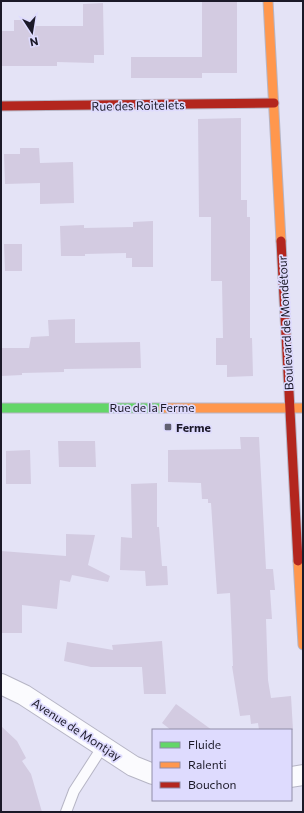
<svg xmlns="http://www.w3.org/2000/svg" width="304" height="813" viewBox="0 0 304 813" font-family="Commissioner,sans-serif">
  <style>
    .building { fill: #d3cbe1 }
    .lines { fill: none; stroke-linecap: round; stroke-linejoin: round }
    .lane-casing { stroke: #b6b5c5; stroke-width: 12 }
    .street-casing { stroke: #b6b5c5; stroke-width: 22 }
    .fast-casing { stroke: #b6b5c5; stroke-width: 11 }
    .slow-casing { stroke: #b6b5c5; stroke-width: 11 }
    .jam-casing { stroke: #b6b5c5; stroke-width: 11 }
    .lane { stroke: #fbfbfe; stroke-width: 10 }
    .street { stroke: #fbfbfe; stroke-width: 20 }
    .fast { stroke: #63d668; stroke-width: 9 }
    .slow { stroke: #ff974d; stroke-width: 9 }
    .jam { stroke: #b3261e; stroke-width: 9 }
    .poi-dot { fill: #616070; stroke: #dedbfe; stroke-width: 1.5 }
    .labels { text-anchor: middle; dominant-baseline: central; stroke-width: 3.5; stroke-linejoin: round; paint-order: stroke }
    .street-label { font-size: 12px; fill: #1b1928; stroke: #dedbfe }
    .poi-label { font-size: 12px; font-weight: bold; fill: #1b1928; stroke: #dedbfe; text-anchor: start }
  </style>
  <rect width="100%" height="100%" fill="#e4e3f6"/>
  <path class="building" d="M202,1H237V73H202Z
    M103,3L104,55H94V63L57,62V66H1V31H14V20H35V26H83V4Z
    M131,57H202V78H131Z
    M241,118V200H247V217H250V338H252L253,376L227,377V365H216V338H223L222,281H211V217H199L198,119Z
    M20,148H39L40,163L73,162L74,203L40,204V183L5,184L4,154H20Z
    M153,221V267H132V258H126V253L85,254V256H61L60,226L84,225V228L133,227V222Z
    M4,244H22V271H5Z
    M75,319V343L140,342L141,368L64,369V372L22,373V375L1,376V348H29L31,337L49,336L48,320Z
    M240,437H259L266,569H273L275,590H270L272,619H266L268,680L271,698L291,696L293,730H259L258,723L251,724L250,715L240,716L232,666H233L230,593L217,594L211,503H208V499H202L201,483L168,482V450L241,449Z
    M58,441H95L96,467H59Z
    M30,450L31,484H6V451Z
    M157,483V527H159L162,566H167L168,585L146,586L145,571L120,570L121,537L132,538L131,484Z
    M66,534L95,535L88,565L110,576L108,582L72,575L70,582L60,580L57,609L22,605V633H1V551L66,556Z
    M162,641L166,694H144L142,667H91L64,661L67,642L113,650L112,645Z
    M176,704L212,730H171L162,723Z
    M1,726L17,741L26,758L22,761L31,774L42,812H1Z"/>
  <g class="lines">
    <defs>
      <path id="lane" d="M66,812L74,791L103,746"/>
      <path id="street" d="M1,684L24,695L133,766L153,774
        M291,777L303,775"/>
      <path id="fast" d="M1,408H163"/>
      <path id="slow" d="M268,1L281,241
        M163,408H303
        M298,561L303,645"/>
      <path id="jam" d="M1,106L274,103
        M281,241L298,561"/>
    </defs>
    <use href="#lane" class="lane-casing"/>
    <use href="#street" class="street-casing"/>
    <use href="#fast" class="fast-casing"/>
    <use href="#slow" class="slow-casing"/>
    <use href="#jam" class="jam-casing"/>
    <use href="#lane" class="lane"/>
    <use href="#street" class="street"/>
    <use href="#fast" class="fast"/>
    <use href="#slow" class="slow"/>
    <use href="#jam" class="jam"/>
  </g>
  <rect class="poi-dot" x="164" y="423" width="8" height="8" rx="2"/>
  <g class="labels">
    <g class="street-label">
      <text transform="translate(138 105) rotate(-1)">Rue des Roitelets</text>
      <text transform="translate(285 323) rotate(-93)">Boulevard de Mondétour</text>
      <text x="152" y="407">Rue de la Ferme</text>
      <text transform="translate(77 729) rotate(33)">Avenue de Montjay</text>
    </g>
    <g class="poi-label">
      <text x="176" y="427">Ferme</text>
    </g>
  </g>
  <rect width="304" height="813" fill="none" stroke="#1b1928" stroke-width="4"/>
  <rect x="152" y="729" width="140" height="72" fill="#dedbfe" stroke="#908da8"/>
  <rect x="160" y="742" width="20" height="6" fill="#63d668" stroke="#908da8"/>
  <text x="188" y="749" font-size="12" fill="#1b1928">Fluide</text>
  <rect x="160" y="762" width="20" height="6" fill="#ff974d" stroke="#908da8"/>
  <text x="188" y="769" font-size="12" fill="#1b1928">Ralenti</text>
  <rect x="160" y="782" width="20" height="6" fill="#b3261e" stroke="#908da8"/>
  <text x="188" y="789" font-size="12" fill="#1b1928">Bouchon</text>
  <g transform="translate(32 32) rotate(168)" stroke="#dedbfe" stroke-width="3" paint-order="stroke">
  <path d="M0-3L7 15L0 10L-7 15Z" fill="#1b1928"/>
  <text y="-6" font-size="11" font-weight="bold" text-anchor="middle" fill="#1b1928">N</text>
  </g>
</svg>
